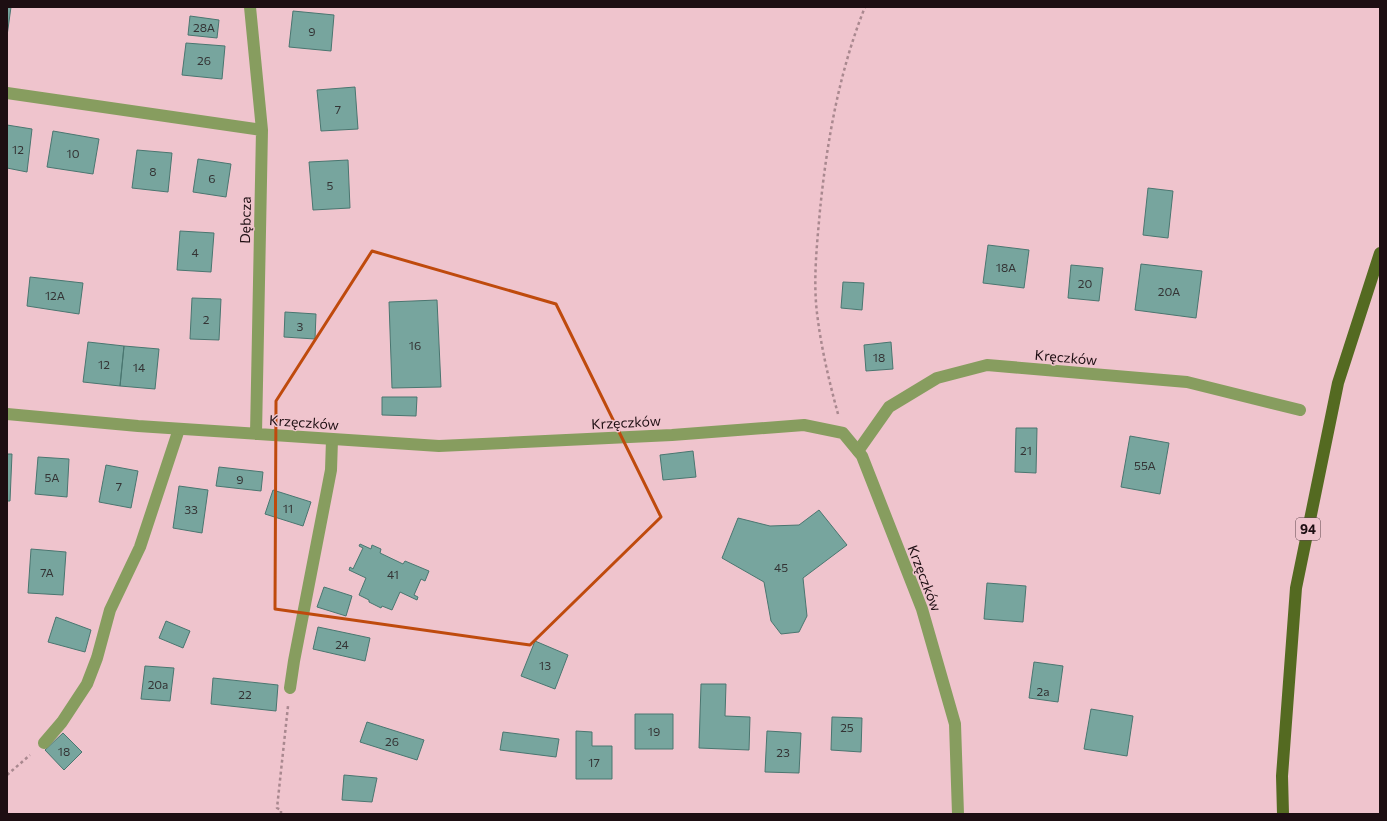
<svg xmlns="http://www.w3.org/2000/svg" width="1387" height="821" viewBox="0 0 1387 821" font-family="Commissioner,sans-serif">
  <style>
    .building { fill: #77a59e; stroke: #4a7670 }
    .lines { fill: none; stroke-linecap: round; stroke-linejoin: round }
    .path { stroke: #a9888f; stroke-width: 2.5; stroke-dasharray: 3 3; stroke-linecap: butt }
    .lane { stroke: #879d5f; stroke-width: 12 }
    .street { stroke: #879d5f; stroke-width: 12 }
    .primary { stroke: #546a21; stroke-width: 12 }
    .marked { fill: none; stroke: #bf4a0d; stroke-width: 3; stroke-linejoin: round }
    .labels { text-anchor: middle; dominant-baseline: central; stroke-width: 3; stroke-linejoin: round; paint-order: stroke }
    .number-label { font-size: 12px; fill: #343435 }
    .shield { fill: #efc4cd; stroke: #5c454a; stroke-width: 1 }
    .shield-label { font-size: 13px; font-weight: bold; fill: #1d0e12 }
    .street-label { font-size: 14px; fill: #1d0e12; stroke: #efc4cd }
  </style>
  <rect width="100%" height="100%" fill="#efc4cd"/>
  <path class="building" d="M7,7H11L7,36Z
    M293,11L334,15L331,51L289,47Z
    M190,16L219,20L217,38L188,35Z
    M186,43L225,46L222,79L182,75Z
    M355,87L358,129L321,131L317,90Z
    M7,125L32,129L27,172L7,168Z
    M53,131L99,139L93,174L47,167Z
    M137,150L172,153L168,192L132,188Z
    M198,159L231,164L226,197L193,192Z
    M348,160L350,208L313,210L309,162Z
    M1148,188L1173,191L1168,238L1143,235Z
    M180,231L214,233L211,272L177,270Z
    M988,245L1029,250L1024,288L983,283Z
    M1141,264L1202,271L1196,318L1135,310Z
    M1071,265L1103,268L1099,301L1068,298Z
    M30,277L83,283L79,314L27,306Z
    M843,282L864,283L862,310L841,308Z
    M192,298L221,299L219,340L190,339Z
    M437,300L441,387L392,388L389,302Z
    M285,312L316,314L315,339L284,337Z
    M88,342L124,346L120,386L83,382Z
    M891,342L893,369L866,371L864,345Z
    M124,346L159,349L155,389L120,386Z
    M382,397H417L416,416L382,415Z
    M1016,428H1037L1036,473L1015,472Z
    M1130,436L1169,443L1160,494L1121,487Z
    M693,451L696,477L663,480L660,455Z
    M7,454H12L10,501H7Z
    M38,457L69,459L67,497L35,494Z
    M106,465L138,471L131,508L99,502Z
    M219,467L263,472L261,491L216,486Z
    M179,486L208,490L202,533L173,528Z
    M273,490L311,502L303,526L265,514Z
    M819,510L847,545L803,578L807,616L799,632L781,634L771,621L764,582L722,558L738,518L770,526L799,525Z
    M360,544L371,549L372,545L381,549L380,553L403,564L405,561L429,571L425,581L421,579L414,595L418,597L417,600L400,592L392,610L382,606L381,608L369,602V600L359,595L366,578L349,570L350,567L353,569L363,548L359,546Z
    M31,549L66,552L63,595L28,593Z
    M987,583L1026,586L1023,622L984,619Z
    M324,587L352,596L346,616L317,607Z
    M56,617L91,630L85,652L48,642Z
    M166,621L190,631L183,648L159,638Z
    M318,627L370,638L365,661L313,649Z
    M535,641L568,655L555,689L521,676Z
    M1034,662L1063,666L1058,702L1029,698Z
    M145,666L174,668L170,701L141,699Z
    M213,678L278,685L276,711L211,704Z
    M701,684H726L725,716L750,717L749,750L699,748Z
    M1091,709L1133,716L1127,756L1084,749Z
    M635,714H673V749H635Z
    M832,717L862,718L861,752L831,750Z
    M367,722L424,740L417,760L360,742Z
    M576,731L592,732V746H612V779H576Z
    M767,731L801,733L799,773L765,772Z
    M503,732L559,739L556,757L500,750Z
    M63,733L82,752L64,770L45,750Z
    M344,775L377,778L372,802L342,800Z"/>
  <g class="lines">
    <path class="path" d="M838,414C829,381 821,347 817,313C813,280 817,244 820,210C827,141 839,72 865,7
      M7,775L30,755
      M281,814V810L277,808L288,706"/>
    <path class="lane" d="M858,451L889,407L937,378L987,365L1187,382L1300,410
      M290,688L294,661L331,470L332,440
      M44,743L62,722L87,684L97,658L110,610L140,547L179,429"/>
    <path class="street" d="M250,7L262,130L256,434
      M7,93L262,130
      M7,414L138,426L439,446L672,435L804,425L843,433L862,456L922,609L955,724L958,814"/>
    <path class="primary" d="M1283,814L1282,776L1296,588L1338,383L1380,253"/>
  </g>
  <path class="marked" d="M372,251L556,304L661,517L530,645L275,609L276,401Z"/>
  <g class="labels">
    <g class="number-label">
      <text x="204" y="27">28A</text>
      <text x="312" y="31">9</text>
      <text x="204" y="60">26</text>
      <text x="338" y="109">7</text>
      <text x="18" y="149">12</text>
      <text x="73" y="153">10</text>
      <text x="153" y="171">8</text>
      <text x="212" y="178">6</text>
      <text x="330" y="185">5</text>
      <text x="195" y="252">4</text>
      <text x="1006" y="267">18A</text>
      <text x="1085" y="283">20</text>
      <text x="1169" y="291">20A</text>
      <text x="55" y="295">12A</text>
      <text x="206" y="319">2</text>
      <text x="300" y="326">3</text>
      <text x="415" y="345">16</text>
      <text x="879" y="357">18</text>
      <text x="104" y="364">12</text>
      <text x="139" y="367">14</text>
      <text x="1026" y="450">21</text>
      <text x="1145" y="465">55A</text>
      <text x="52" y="477">5A</text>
      <text x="240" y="479">9</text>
      <text x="119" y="486">7</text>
      <text x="288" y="508">11</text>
      <text x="191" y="509">33</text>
      <text x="781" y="567">45</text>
      <text x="47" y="572">7A</text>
      <text x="393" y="574">41</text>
      <text x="342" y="644">24</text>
      <text x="545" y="665">13</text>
      <text x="158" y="684">20a</text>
      <text x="1043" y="691">2a</text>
      <text x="245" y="694">22</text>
      <text x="847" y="727">25</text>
      <text x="654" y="731">19</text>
      <text x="392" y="741">26</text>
      <text x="64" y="751">18</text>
      <text x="783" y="752">23</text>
      <text x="594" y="762">17</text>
    </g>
    <rect class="shield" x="1296" y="518" width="24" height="22" rx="3"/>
    <g class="shield-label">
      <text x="1308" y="529">94</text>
    </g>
    <g class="street-label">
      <text transform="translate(245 220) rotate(-89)">Dębcza</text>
      <text transform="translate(1066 357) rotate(5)">Kręczków</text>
      <text transform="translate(304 422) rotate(4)">Krzęczków</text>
      <text transform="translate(626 422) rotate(-3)">Krzęczków</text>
      <text transform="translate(925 578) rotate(69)">Krzęczków</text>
    </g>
  </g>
  <rect width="1387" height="821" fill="none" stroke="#1d0e12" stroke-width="16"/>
</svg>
